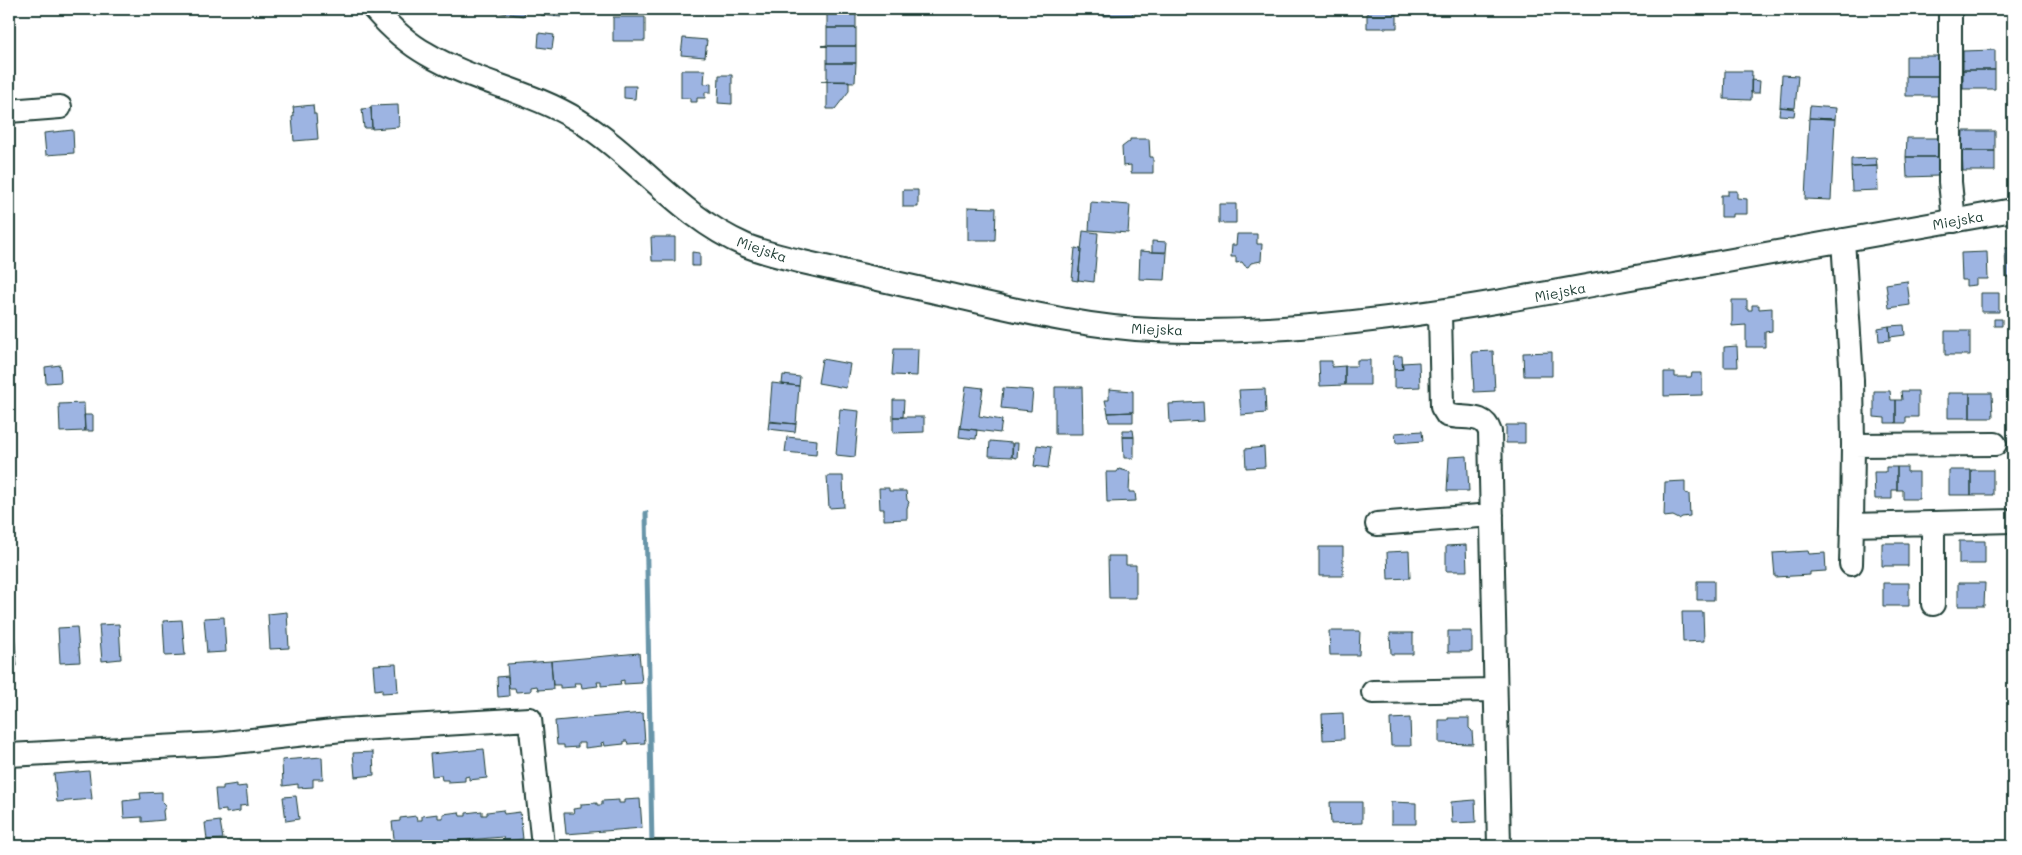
<svg xmlns="http://www.w3.org/2000/svg" width="2022" height="855" viewBox="0 0 2022 855" font-family="Mali,sans-serif">
  <style>
    .lines { fill: none; stroke-linecap: round; stroke-linejoin: round }
    .stream { stroke: #6895a9; stroke-width: 5 }
    .building { fill: #9db4e2; stroke: #1f3d34 }
    .minor-casing { stroke: #1f3d34; stroke-width: 26 }
    .minor { stroke: #fff; stroke-width: 22 }
    .labels { text-anchor: middle; dominant-baseline: central; stroke-width: 5; stroke-linejoin: round; paint-order: stroke }
    .street-label { font-size: 14px; fill: #1f3d34; stroke: #fff }
  </style>
  <rect width="100%" height="100%" fill="#fff"/>
  <filter id="ink" filterUnits="userSpaceOnUse"><feTurbulence type="fractalNoise" baseFrequency=".02" numOctaves="2"/><feDisplacementMap in="SourceGraphic" scale="10" xChannelSelector="R" yChannelSelector="G"/><feConvolveMatrix kernelMatrix="1 2 1 2 8 2 1 2 1" color-interpolation-filters="sRGB"/></filter>
  <g filter="url(#ink)">
    <g class="lines">
      <path class="stream" d="M646,513L652,846"/>
    </g>
    <path class="building" d="M497,9H525L524,16L496,12Z
      M542,9H562L561,17L541,15Z
      M1103,9H1133V15L1103,16Z
      M1367,9H1397V28H1367Z
      M821,10H856V28H827V11Z
      M613,17H645V41H613Z
      M827,28H856V46H821L827,45Z
      M539,33L554,35L552,49L538,47Z
      M683,38L707,40L705,57L681,55Z
      M821,46H856V63H827V46Z
      M1995,50V70H1963V51Z
      M1906,56H1939V76H1906Z
      M827,63H856L855,82L821,81L827,80Z
      M681,70H705L704,84L711,83V92H705V98H697V102H690V98H681Z
      M1963,70H1995V89H1963Z
      M1725,71H1752L1751,100L1724,99Z
      M719,75H732V104L718,103Z
      M1782,75L1798,76L1795,108L1780,107Z
      M1906,76H1939V96H1906Z
      M1751,80L1760,81L1759,93H1751Z
      M821,81H849V91L835,109H827V81Z
      M624,86H636L635,99L624,98Z
      M313,105L314,114H316L318,139L294,141L292,117L294,116L293,107Z
      M398,105L399,127L372,129L371,106Z
      M1810,106L1836,108L1835,119L1809,118Z
      M1780,107L1795,109L1794,116L1779,115Z
      M371,108L372,128H364L362,109Z
      M1809,118L1835,119L1831,200L1805,199Z
      M73,130L74,153L46,155L44,133Z
      M1963,131H1995V151H1962Z
      M1907,138H1939V157H1906Z
      M1130,139H1149L1150,157H1153V173H1131V165L1123,166L1122,147L1130,141Z
      M1962,151H1995V171H1963Z
      M1906,157H1939L1938,176L1907,177Z
      M1876,158L1877,166L1851,167V159Z
      M1877,166L1878,190L1852,191L1851,167Z
      M903,190H918V207H903Z
      M1728,191H1737V198L1747,199V214H1732V217H1721V195H1728Z
      M1091,202L1130,205L1128,233L1089,230Z
      M1219,204H1236V223H1219Z
      M968,207L996,208L995,240H968Z
      M1083,231L1098,233L1094,282L1078,280Z
      M1237,234H1257V244H1262L1261,261L1251,263L1248,267L1245,266L1242,262L1236,263V257H1231L1232,245H1236Z
      M651,237H675V261H652Z
      M1152,241L1167,242L1166,252H1152Z
      M1075,248L1081,249L1078,281L1072,280Z
      M2005,248H2013V277H2006Z
      M1140,251L1167,253L1165,280L1139,279Z
      M692,252L700,253V266H692Z
      M1987,252L1988,279H1976V285L1966,286V280H1962L1961,253Z
      M1907,281L1910,305L1889,308L1886,284Z
      M1981,293H1999V312H1981Z
      M1732,300H1747V310H1752V305H1759V309L1772,308V331L1765,332V347H1746V325L1732,326Z
      M1994,319H2002V326H1994Z
      M1904,325L1905,335L1890,337L1889,326Z
      M1889,326L1890,340L1879,341L1878,328Z
      M1945,331H1970V355H1945Z
      M1737,346L1738,367H1724V347Z
      M894,349H918L917,376L892,375Z
      M1493,351L1495,391L1474,392L1472,352Z
      M1552,352V376H1524L1523,353Z
      M1393,356H1402L1403,369L1394,370Z
      M822,359L850,364L846,388L818,383Z
      M1357,360H1370V385H1345V366H1357Z
      M1319,361H1332V367L1345,366V385L1320,386Z
      M1419,362L1420,387L1394,388V370L1403,369L1402,363Z
      M60,365L61,382L46,383L45,367Z
      M1664,372H1675V377H1691L1692,373H1702V395L1664,396Z
      M783,375L800,377L799,386L782,384Z
      M772,383L799,386L796,424L769,421Z
      M966,386L983,388L979,416L1002,420L1000,433L960,428Z
      M1055,387H1082L1083,434H1055Z
      M1003,388L1033,390L1031,411L1001,408Z
      M1109,389L1133,391V412L1108,413L1105,400H1109Z
      M1265,389L1266,413L1241,415L1239,390Z
      M1874,391H1890L1891,400H1896V423H1885V418L1874,417Z
      M1901,391H1918V417H1906V423H1896V400H1902Z
      M1948,393H1970V418H1948Z
      M1970,393H1992L1993,418H1970Z
      M893,400H904L903,417H893Z
      M1203,402L1204,421L1170,423L1169,404Z
      M84,403L85,431L60,432L59,404Z
      M840,409L859,411L855,457L836,455Z
      M1133,412V422H1109L1108,413Z
      M84,415H93V431H85Z
      M893,417H924V432L893,433Z
      M769,422L796,424L795,432L768,429Z
      M1506,425H1525V443H1506Z
      M960,428L977,430L976,439L959,437Z
      M1123,430H1133L1134,437H1123Z
      M1422,431L1423,441L1396,443L1395,433Z
      M787,437L817,440L816,455L785,452Z
      M1123,437H1134V458H1124Z
      M990,441L1012,443V457L989,456Z
      M1013,443H1018L1017,458L1012,457Z
      M1037,445L1051,447L1048,468L1034,466Z
      M1264,447L1265,467L1246,468L1245,449Z
      M1467,456L1469,491H1447L1449,457Z
      M1886,467H1897V490H1892V499H1875L1874,472H1886Z
      M1897,467H1907V472H1919V499H1903V490H1897Z
      M1119,469L1130,472L1129,492H1135L1136,501L1107,502L1106,472H1117Z
      M1949,470H1971V495H1949Z
      M1971,470H1993V495H1971Z
      M827,476H843L844,507L829,508Z
      M1685,481V493L1689,494L1690,516L1682,517L1679,519L1673,516L1664,517L1665,482Z
      M879,488H889V491H906L907,500L909,502L907,508V519L884,520V509H880Z
      M1959,541H1985V564H1959Z
      M1882,543H1908V566H1882Z
      M1466,545L1467,571H1446V546Z
      M1319,547H1343V576H1319Z
      M1409,551L1410,578L1388,579L1387,552Z
      M1808,551L1809,554L1825,553L1826,571L1810,572V575L1775,577L1773,553Z
      M1108,556H1126V565H1136V598H1109Z
      M1697,581H1714V600H1697Z
      M1883,583H1909V606H1883Z
      M1958,583H1985L1984,606H1958Z
      M287,612L289,648L270,649L268,614Z
      M1682,612H1703L1704,641L1683,642Z
      M224,617L226,652L207,653L204,618Z
      M182,620L185,655L165,656L163,621Z
      M119,624L121,659L102,661L99,625Z
      M77,627L80,662L60,663L58,628Z
      M9,631H14L17,666L9,667Z
      M1329,631H1360L1359,655H1330Z
      M1448,631H1472V652H1448Z
      M1390,633H1413V654H1391Z
      M639,653L642,683L624,684V680L620,681L621,684L601,686V682H597L598,686L582,688L581,683H574L575,687L560,688V685H553L551,661Z
      M551,661L553,689L538,690L537,686L531,687V691L516,692L515,688H509L507,664Z
      M396,664L398,692L382,693V689L375,690L373,665Z
      M508,676L509,696L498,697L497,677Z
      M643,713L645,743L628,744L627,741H624V744L605,746L604,742L601,743L602,746L585,748V743H578V747L564,748V745H557L555,721Z
      M1343,713L1344,739L1323,740L1322,714Z
      M1410,718L1411,746H1391L1390,719Z
      M1448,718H1469V728L1472,731L1473,744L1439,743V720H1448Z
      M484,749L487,778L469,780V776L465,777V781L448,782V780H442L441,775L432,776L430,754Z
      M373,752L374,775L355,777L353,753Z
      M322,757L323,779H313V787L298,788V784L283,786L282,760Z
      M89,771L92,799L57,802L54,774Z
      M237,784V787L246,786L248,805L240,806V811L226,813V810L217,811L215,789H223V786Z
      M162,792V801L166,805L163,811L164,820L142,822V817L124,818L123,801L141,799L140,793Z
      M296,796L299,819L286,821L283,797Z
      M640,799L642,828L566,834L564,813H574L573,809L581,808V804L597,803V805H602V801L619,800V803H624V800Z
      M1475,800L1476,822L1452,823L1451,802Z
      M1330,802H1362V823L1331,824Z
      M1391,802L1416,803V824H1391Z
      M503,810L504,814L520,812L523,839L504,841L503,837L395,846L392,822L400,821V818L416,816L417,820H422V816L438,814V818H443V814L459,812L460,816H466V813L482,811V815H487V812Z
      M12,817L14,846H9V818Z
      M220,821L223,839L207,840L205,823Z"/>
    <g class="lines">
      <defs>
        <path id="minor" d="M374,9C389,26 407,43 427,54C474,82 531,91 578,120C637,157 680,217 745,245C763,253 784,257 803,262C843,271 882,280 922,289C998,305 1075,327 1153,330C1316,337 1477,306 1636,277C1762,255 1888,232 2013,210
          M1950,9V182L1954,221
          M9,111L60,107
          M1843,240L1852,380L1853,445L1852,525L2013,521
          M1440,312L1442,407L1447,415C1464,420 1484,412 1490,432L1499,846
          M1853,445L1995,444
          M1377,524L1492,515
          M1851,564L1852,525
          M1933,604V523
          M1373,692L1495,690
          M9,755L216,744L342,730L530,719L543,846"/>
      </defs>
      <use href="#minor" class="minor-casing"/>
      <use href="#minor" class="minor"/>
    </g>
  </g>
  <g class="labels">
    <g class="street-label">
      <text transform="translate(1958 220) rotate(-10)">Miejska</text>
      <text transform="translate(762 249) rotate(19)">Miejska</text>
      <text transform="translate(1560 292) rotate(-11)">Miejska</text>
      <text transform="translate(1157 329) rotate(2)">Miejska</text>
    </g>
  </g>
  <rect width="2022" height="855" fill="none" stroke="#fff" stroke-width="30"/>
  <rect x="15" y="15" width="1992" height="825" fill="none" stroke="#1f3d34" stroke-width="2" filter="url(#ink)"/>
</svg>
